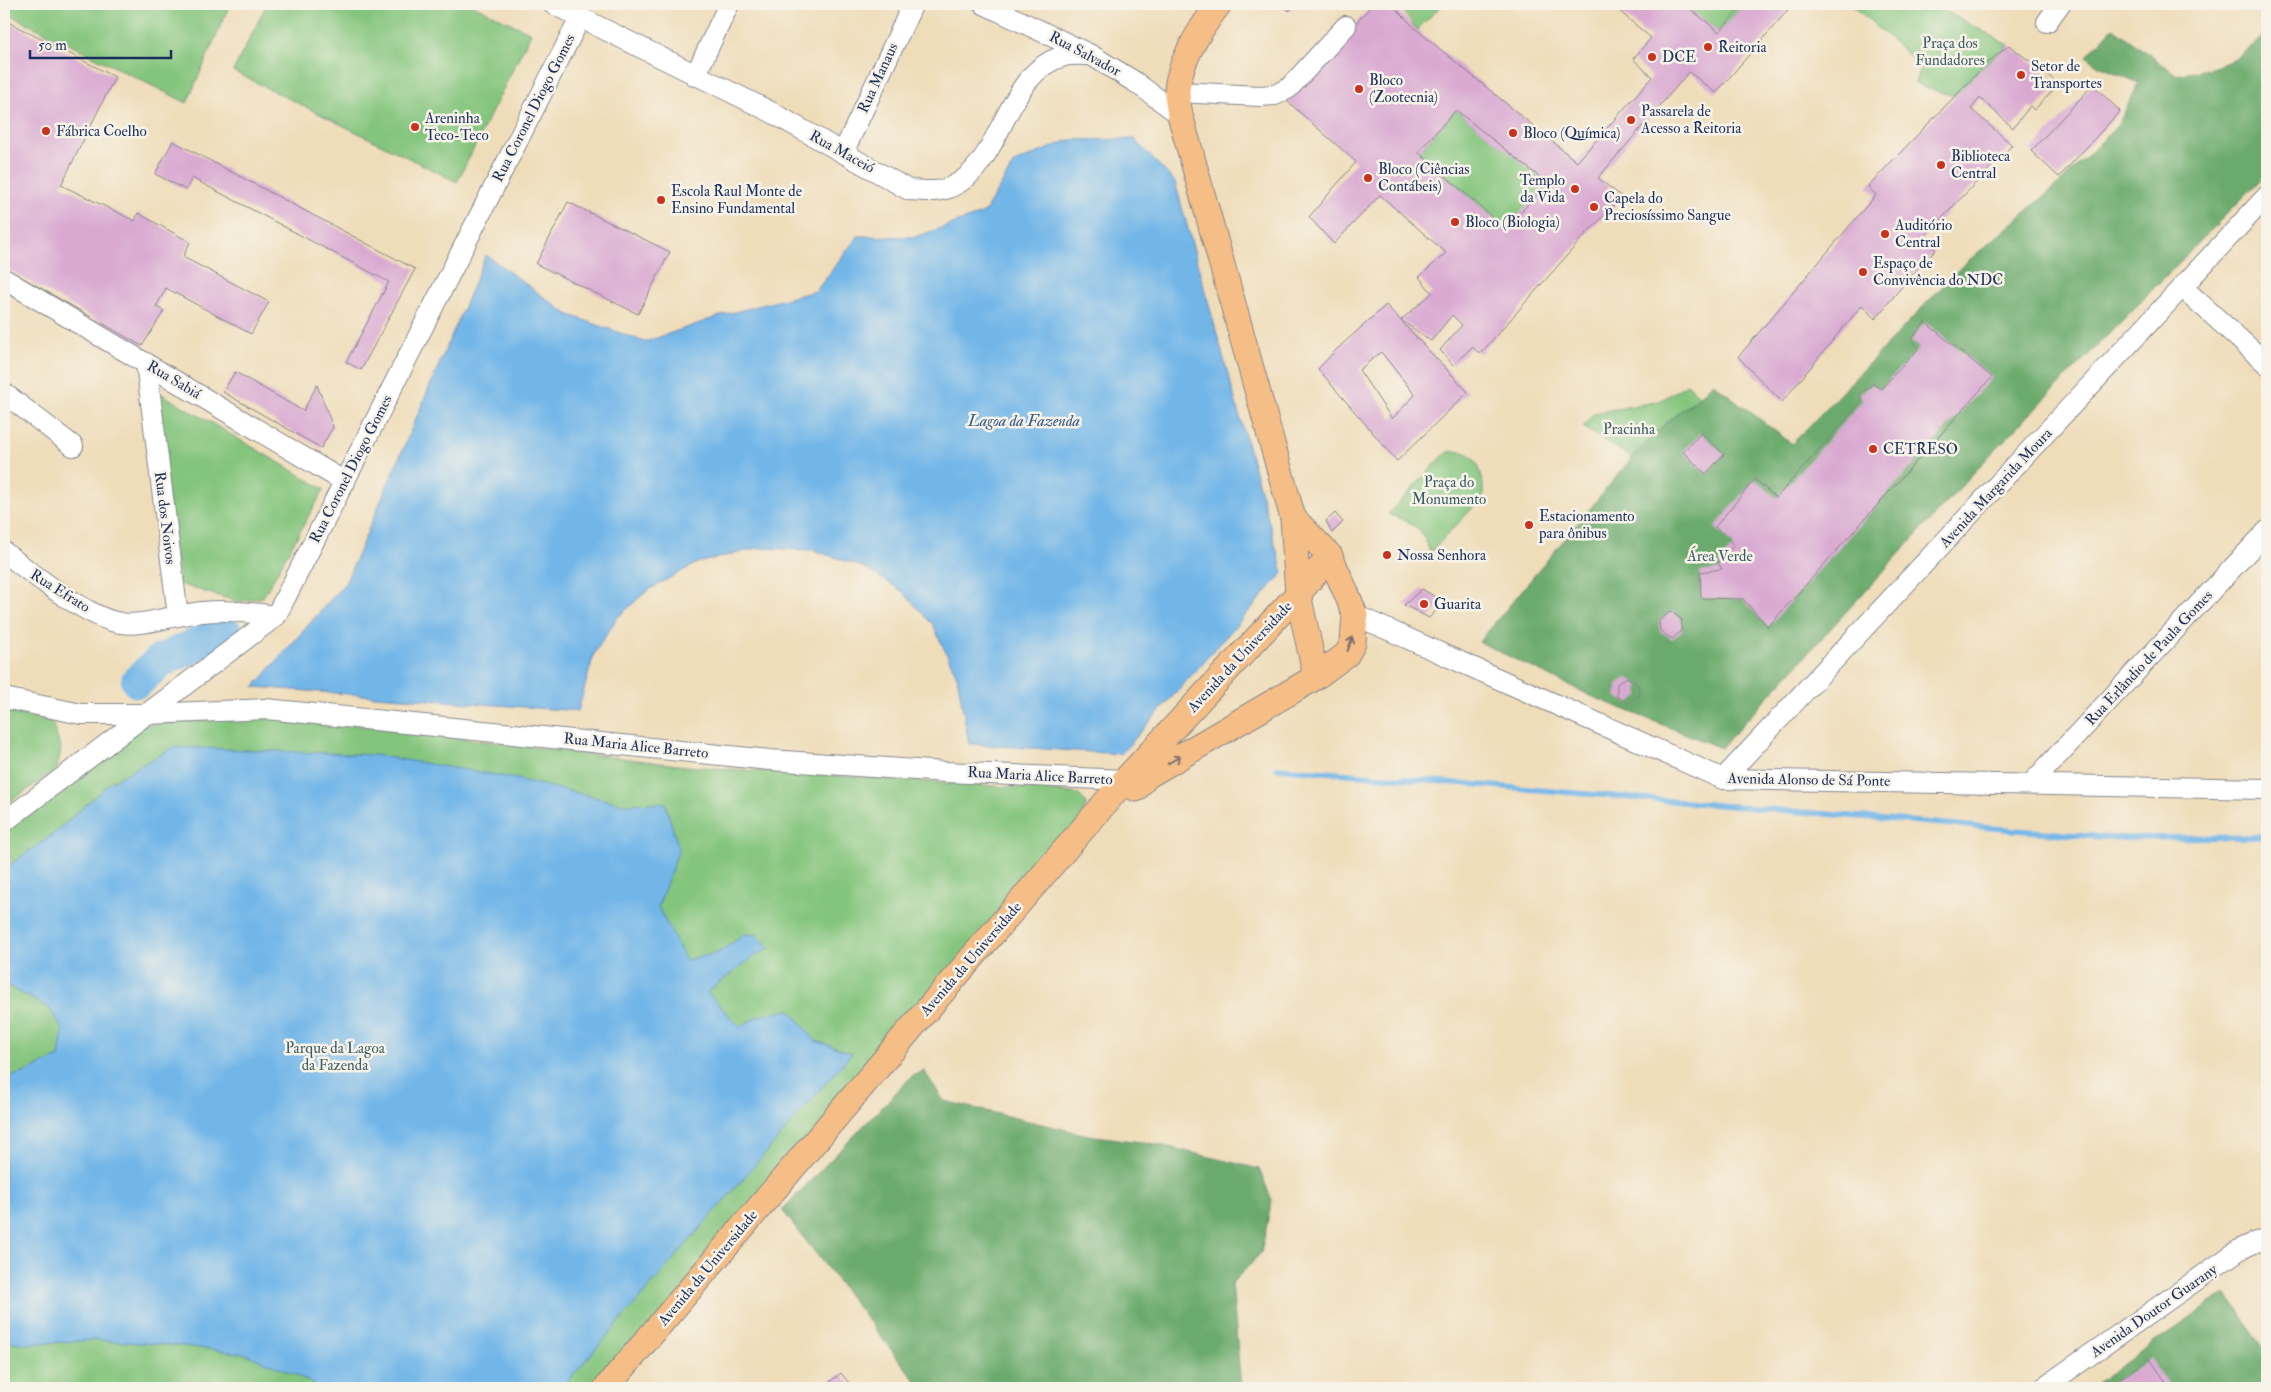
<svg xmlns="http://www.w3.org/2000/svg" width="2271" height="1392" viewBox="0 0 2271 1392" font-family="'IM FELL Double Pica',serif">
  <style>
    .green { fill: #84c57d; stroke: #507a6e }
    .forest { fill: #6baa6c; stroke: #436c65 }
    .water { fill: #72b6e8; stroke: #4672a3 }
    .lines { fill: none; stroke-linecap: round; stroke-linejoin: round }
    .stream { stroke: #72b6e8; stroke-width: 5.5 }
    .river { stroke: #72b6e8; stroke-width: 34 }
    .building { fill: #d9a9d2; fill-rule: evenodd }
    .minor-casing { stroke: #85868c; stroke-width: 22 }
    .major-casing { stroke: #85868c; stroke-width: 27 }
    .minor { stroke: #fff; stroke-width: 20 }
    .major { stroke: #f6be87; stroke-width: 25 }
    .oneway { stroke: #7e6f70 }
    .poi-dot { fill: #c8321e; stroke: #f7f3e8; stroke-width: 2 }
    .labels { text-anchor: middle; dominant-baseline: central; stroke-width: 5; stroke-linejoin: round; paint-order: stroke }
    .park-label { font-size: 15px; fill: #3a5c67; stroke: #f7f3e8 }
    .poi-label { font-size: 15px; fill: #1b2f5e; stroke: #f7f3e8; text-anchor: start }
    .street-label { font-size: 15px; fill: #1b2f5e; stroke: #f7f3e8 }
    .water-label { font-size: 16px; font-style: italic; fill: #355887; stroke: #f7f3e8 }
  </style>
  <rect width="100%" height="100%" fill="#f7f3e8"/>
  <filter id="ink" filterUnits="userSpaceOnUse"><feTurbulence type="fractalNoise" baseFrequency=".02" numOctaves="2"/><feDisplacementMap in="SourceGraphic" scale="10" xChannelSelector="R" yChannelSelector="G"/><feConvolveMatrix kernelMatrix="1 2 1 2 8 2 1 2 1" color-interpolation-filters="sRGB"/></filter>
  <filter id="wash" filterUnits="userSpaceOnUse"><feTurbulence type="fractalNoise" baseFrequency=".0096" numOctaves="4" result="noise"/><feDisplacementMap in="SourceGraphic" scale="20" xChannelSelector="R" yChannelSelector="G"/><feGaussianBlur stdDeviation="1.12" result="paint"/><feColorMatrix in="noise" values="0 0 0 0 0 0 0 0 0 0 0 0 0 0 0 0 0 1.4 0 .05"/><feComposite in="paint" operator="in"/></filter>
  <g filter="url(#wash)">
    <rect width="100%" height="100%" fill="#efddba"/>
    <path class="green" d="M4,4H230L187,103L4,12Z
      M267,4H471L531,33L457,182L233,71Z
      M1397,4H1443L1417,30Z
      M1684,4H1744L1719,32Z
      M1851,4H1932L2009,45L1984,65L1955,96L1925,88L1915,82L1921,66Z
      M1456,110L1548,183L1506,229L1418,152Z
      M1687,384L1700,396L1668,421L1632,458L1583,427L1594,413L1660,401Z
      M162,394L324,489L263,597L238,602L179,584L154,399Z
      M1447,452C1452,452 1459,451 1463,452C1481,457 1484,482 1483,497L1430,553C1423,527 1412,523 1388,514Z
      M4,711L52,722L61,749L57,769L4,806Z
      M275,715L685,766L1040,789L1078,794L1087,803L1081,817L599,1388H4V831L144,725Z"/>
    <path class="forest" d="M2113,28L2177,75C2222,67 2233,64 2267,33V173L1990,455L1721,748L1593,697L1479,642L1632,458L1668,421L1700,396L1713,383L1792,444L1961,267L2059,184L2118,125L2139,83L2097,65L2087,56Z
      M924,1071L944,1101L1088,1135L1156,1144L1259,1169L1272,1200L1261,1253L1232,1283L1241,1388H921L782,1210L912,1076Z
      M2225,1294L2267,1351V1388H2090Z"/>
    <path class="water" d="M1134,139L1175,182L1283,573L1121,754L969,744L957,676L933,625L902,591L863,567L814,550L758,548L697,563L648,590L617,618L594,654L578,711L254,687L346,582L486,255L567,314L645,342L723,315L816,291L858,236L915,237L984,213L1014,163L1069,140Z
      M174,747L375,755L508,777L624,804L665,803L679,849L658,907L686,960L718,953L745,934L757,935L769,948L752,958L707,992L740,1027L758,1016L790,1010L816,1041L852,1053L562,1388H320L297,1375L245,1354L185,1346L97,1340L28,1344L4,1341V1079L26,1072L59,1057L63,1030L49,1008L4,984V869L56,832L111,782Z"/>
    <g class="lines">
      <path class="stream" d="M1277,768L2112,838L2267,837"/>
      <path class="river" d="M138,681L160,661L225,632"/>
    </g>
    <g id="blocks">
      <path class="building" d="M1282,4H1296L1289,11Z
        M1373,4H1391L1417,30L1577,162L1652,77L1633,59L1651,38L1611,4H1684L1719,32L1744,4H1793L1716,93L1689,72L1598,178L1622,197L1586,234L1480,354L1472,347L1453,365L1440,350L1462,325L1452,315L1431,341L1401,320L1432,293L1419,277L1446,253L1380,195L1334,244L1309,217L1356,162L1287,101ZM1456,110L1547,183L1506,229L1418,152Z
        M4,20L115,77L61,185L135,221L138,213L190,242L183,257L269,302L251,334L166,288L156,307L164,311L142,346L4,267Z
        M2009,45L2059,84L2034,110L2030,106L2013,128L1980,98L1971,109L2012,145L1922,239L1936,250L1910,277L1875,319L1862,305L1782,402L1738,357L1876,195L1868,187L1869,185L1984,66Z
        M2093,85L2120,111L2059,177L2031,151Z
        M173,141L415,269L361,370L346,362L389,282L192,178L186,190L155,174Z
        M568,202L670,252L638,314L536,264Z
        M1386,305L1468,392L1397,461L1318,369L1337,349ZM1381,352L1415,395L1392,419L1359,370Z
        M1925,322L1992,377L1768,627L1743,599L1701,598L1700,572L1722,569L1718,563L1734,545L1715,527L1755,479L1776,498L1863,400L1859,394L1873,384L1881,389L1919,348L1911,340Z
        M235,372L303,411L317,385L333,427L321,448L223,392Z
        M1701,433L1724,454L1706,474L1683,452Z
        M1335,513L1343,522L1332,533L1326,521Z
        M1422,589L1444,602L1429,618L1404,605Z
        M1671,611L1682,620L1681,631L1672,639L1660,631L1659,621Z
        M1627,677L1638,685L1639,696L1629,703L1617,697V684Z
        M2150,1359L2170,1388H2106Z
        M841,1373L853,1388H822Z"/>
    </g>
  </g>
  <g filter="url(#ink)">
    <use href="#blocks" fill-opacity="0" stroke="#85868c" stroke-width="1"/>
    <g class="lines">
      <defs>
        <path id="minor" d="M553,4L771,112L909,190C923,191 938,193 951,187C1004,164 1004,72 1064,56C1072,54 1083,55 1091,55
          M984,4L1091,55L1135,82L1180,115
          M2047,22L2060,4
          M695,76L729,4
          M1177,92L1260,96L1275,95L1289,88L1346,26
          M843,153L913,4
          M4,279L345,482
          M2183,288L2267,364
          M4,393L73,446
          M4,552C30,572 89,619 121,623C139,626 160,619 178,616L146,363
          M1355,615L1723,779L2267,789
          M178,616C214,608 239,611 276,616
          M4,698L81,714H147L266,709L770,760L945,772L1125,780
          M1723,779L2267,196
          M2031,784L2267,531
          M4,822L276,616L580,18
          M2043,1388L2239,1250L2256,1242L2267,1240"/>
        <path id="major" d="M1316,677L1298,594L1330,556
          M1136,789L1147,776L1316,677L1347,654L1353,643L1355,615L1348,597L1330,556L1293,518
          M606,1388L913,1026L1125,780L1298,594L1293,518L1180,115C1179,108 1177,99 1177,92C1178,63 1202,26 1219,4"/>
      </defs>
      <use href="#minor" class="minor-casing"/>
      <use href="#major" class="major-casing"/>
      <use href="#minor" class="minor"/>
      <use href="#major" class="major"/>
    </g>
    <defs><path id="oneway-shaft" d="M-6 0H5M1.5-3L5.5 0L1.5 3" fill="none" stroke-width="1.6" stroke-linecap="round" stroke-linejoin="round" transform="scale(1.25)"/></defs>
    <g class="oneway">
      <use href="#oneway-shaft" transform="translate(1350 644) rotate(-71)"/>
      <use href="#oneway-shaft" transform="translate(1174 760) rotate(-30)"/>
    </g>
  </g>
  <g class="poi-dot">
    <circle cx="1708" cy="47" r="5"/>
    <circle cx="1652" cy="57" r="5"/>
    <circle cx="2021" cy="75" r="5"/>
    <circle cx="1359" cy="89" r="5"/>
    <circle cx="1631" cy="120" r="5"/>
    <circle cx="415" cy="127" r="5"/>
    <circle cx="46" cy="131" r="5"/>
    <circle cx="1513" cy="133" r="5"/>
    <circle cx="1941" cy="165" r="5"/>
    <circle cx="1368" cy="178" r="5"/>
    <circle cx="1575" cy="189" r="5"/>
    <circle cx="661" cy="200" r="5"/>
    <circle cx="1594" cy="207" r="5"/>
    <circle cx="1455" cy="222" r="5"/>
    <circle cx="1885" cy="234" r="5"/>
    <circle cx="1863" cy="272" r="5"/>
    <circle cx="1873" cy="449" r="5"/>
    <circle cx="1529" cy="525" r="5"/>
    <circle cx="1387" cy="555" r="5"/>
    <circle cx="1424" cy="604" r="5"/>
  </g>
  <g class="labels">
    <g class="park-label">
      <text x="1950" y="43">Praça dos<tspan x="1950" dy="17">Fundadores</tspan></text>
      <text x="1629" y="429">Pracinha</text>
      <text x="1449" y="482">Praça do<tspan x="1449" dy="17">Monumento</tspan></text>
      <text x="1720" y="556">Área Verde</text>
      <text x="335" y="1048">Parque da Lagoa<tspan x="335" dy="17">da Fazenda</tspan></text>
    </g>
    <g class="poi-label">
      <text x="1718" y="47">Reitoria</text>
      <text x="1662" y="57">DCE</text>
      <text x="2031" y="66">Setor de<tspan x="2031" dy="17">Transportes</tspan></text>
      <text x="1369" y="80">Bloco<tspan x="1369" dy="17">(Zootecnia)</tspan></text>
      <text x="1641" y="111">Passarela de<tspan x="1641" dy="17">Acesso a Reitoria</tspan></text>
      <text x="425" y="118">Areninha<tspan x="425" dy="17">Teco-Teco</tspan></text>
      <text x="56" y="131">Fábrica Coelho</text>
      <text x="1523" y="133">Bloco (Química)</text>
      <text x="1951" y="156">Biblioteca<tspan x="1951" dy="17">Central</tspan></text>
      <text x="1378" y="169">Bloco (Ciências<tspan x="1378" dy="17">Contábeis)</tspan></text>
      <text x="1565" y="180" text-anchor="end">Templo<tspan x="1565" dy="17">da Vida</tspan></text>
      <text x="671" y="191">Escola Raul Monte de<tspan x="671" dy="17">Ensino Fundamental</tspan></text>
      <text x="1604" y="198">Capela do<tspan x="1604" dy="17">Preciosíssimo Sangue</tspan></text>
      <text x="1465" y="222">Bloco (Biologia)</text>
      <text x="1895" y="225">Auditório<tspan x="1895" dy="17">Central</tspan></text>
      <text x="1873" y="263">Espaço de<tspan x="1873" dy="17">Convivência do NDC</tspan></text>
      <text x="1883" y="449">CETRESO</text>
      <text x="1539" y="516">Estacionamento<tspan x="1539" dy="17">para ônibus</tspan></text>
      <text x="1397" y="555">Nossa Senhora</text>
      <text x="1434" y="604">Guarita</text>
    </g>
    <g class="street-label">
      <text transform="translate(1085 54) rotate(28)">Rua Salvador</text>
      <text transform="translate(878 78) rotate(-65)">Rua Manaus</text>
      <text transform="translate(534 108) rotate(-63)">Rua Coronel Diogo Gomes</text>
      <text transform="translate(842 152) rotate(29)">Rua Maceió</text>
      <text transform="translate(174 380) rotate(31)">Rua Sabiá</text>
      <text transform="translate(351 469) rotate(-63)">Rua Coronel Diogo Gomes</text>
      <text transform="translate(1996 488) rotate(-47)">Avenida Margarida Moura</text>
      <text transform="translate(165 518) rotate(83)">Rua dos Noivos</text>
      <text transform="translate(60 591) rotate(32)">Rua Efrato</text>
      <text transform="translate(1240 657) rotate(-47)">Avenida da Universidade</text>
      <text transform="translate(2149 658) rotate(-47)">Rua Erlândio de Paula Gomes</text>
      <text transform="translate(636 746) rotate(6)">Rua Maria Alice Barreto</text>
      <text transform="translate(1040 776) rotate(3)">Rua Maria Alice Barreto</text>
      <text transform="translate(1809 780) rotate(1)">Avenida Alonso de Sá Ponte</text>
      <text transform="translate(971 959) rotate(-49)">Avenida da Universidade</text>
      <text transform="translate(708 1268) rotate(-50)">Avenida da Universidade</text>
      <text transform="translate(2154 1311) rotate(-35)">Avenida Doutor Guarany</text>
    </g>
    <g class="water-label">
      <text x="1024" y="421">Lagoa da Fazenda</text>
    </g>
  </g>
  <rect width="2271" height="1392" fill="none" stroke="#f7f3e8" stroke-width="20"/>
  <path d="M30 50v8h141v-8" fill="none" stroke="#1b2f5e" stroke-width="2.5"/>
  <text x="38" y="50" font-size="15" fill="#1b2f5e" stroke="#f7f3e8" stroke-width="4" paint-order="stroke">50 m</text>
</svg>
